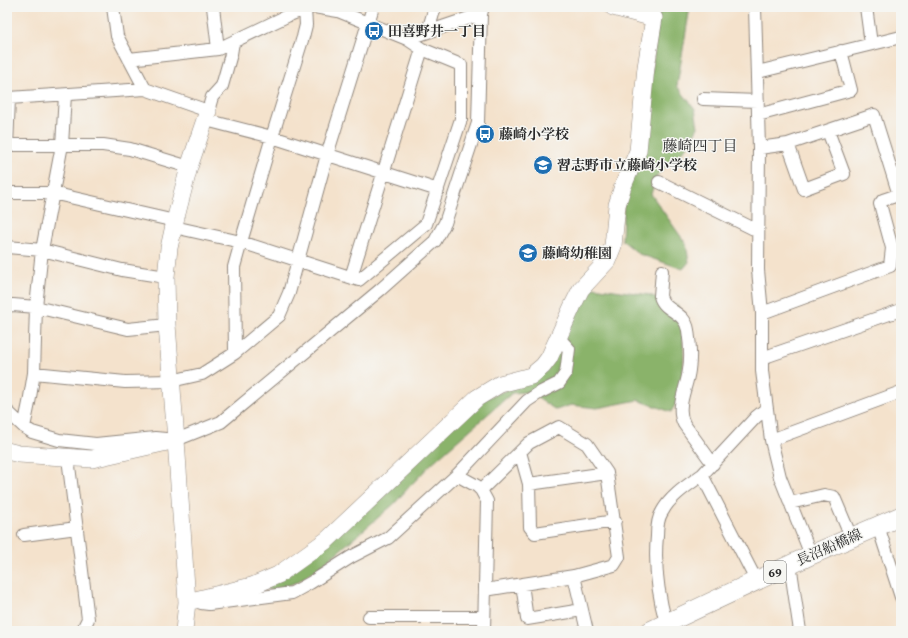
<svg xmlns="http://www.w3.org/2000/svg" width="908" height="638" viewBox="0 0 908 638" font-family="'Gentium Book Plus','Noto Serif JP',serif">
  <style>
    .forest { fill: #8ab36b; stroke: #5a6f4b }
    .lines { fill: none; stroke-linecap: round; stroke-linejoin: round }
    .street-casing { stroke: #90867c; stroke-width: 14 }
    .secondary-casing { stroke: #90867c; stroke-width: 18 }
    .primary-casing { stroke: #90867c; stroke-width: 20 }
    .street { stroke: #fff; stroke-width: 12 }
    .secondary { stroke: #fff; stroke-width: 17 }
    .primary { stroke: #fff; stroke-width: 19 }
    .labels { text-anchor: middle; dominant-baseline: central; stroke-width: 3; stroke-linejoin: round; paint-order: stroke }
    .shield { fill: #f6f6f2; stroke: #686867; stroke-width: 1 }
    .shield-label { font-size: 13px; font-weight: bold; fill: #2b2b2b }
    .poi-label { font-size: 14px; font-weight: bold; fill: #2b2b2b; stroke: #f6f6f2; text-anchor: start }
    .street-label { font-size: 14px; fill: #2b2b2b; stroke: #f6f6f2 }
    .neighbourhood-label { font-size: 15px; fill: #2b2b2b; stroke: #f6f6f2 }
  </style>
  <rect width="100%" height="100%" fill="#f6f6f2"/>
  <filter id="ink" filterUnits="userSpaceOnUse"><feTurbulence type="fractalNoise" baseFrequency=".025" numOctaves="2"/><feDisplacementMap in="SourceGraphic" scale="8" xChannelSelector="R" yChannelSelector="G"/><feConvolveMatrix kernelMatrix="1 2 1 2 8 2 1 2 1" color-interpolation-filters="sRGB"/></filter>
  <filter id="wash" filterUnits="userSpaceOnUse"><feTurbulence type="fractalNoise" baseFrequency=".012" numOctaves="4" result="noise"/><feDisplacementMap in="SourceGraphic" scale="16" xChannelSelector="R" yChannelSelector="G"/><feGaussianBlur stdDeviation="0.9" result="paint"/><feColorMatrix in="noise" values="0 0 0 0 0 0 0 0 0 0 0 0 0 0 0 0 0 1.4 0 .05"/><feComposite in="paint" operator="in"/></filter>
  <g filter="url(#wash)">
    <rect width="100%" height="100%" fill="#f4e2cc"/>
    <path class="forest" d="M660,7H690L677,86L695,109L698,127L688,146L657,175L651,194L686,244L689,262L683,269L639,254L622,240L624,197L642,150Z
      M593,287L649,295L678,306C684,337 687,368 678,398C677,403 673,408 671,412L638,400L597,408L571,405L556,410L528,392L512,393L432,463L409,487L394,504L319,568L297,582L273,591L261,587L479,401L535,379L569,323Z"/>
  </g>
  <g filter="url(#ink)">
    <g class="lines">
      <defs>
        <path id="street" d="M113,7L117,36L145,89L208,111L212,97L222,86L231,54L233,42
          M213,7L218,49
          M755,7L759,148L758,270L762,313V371L771,440L780,477L811,555
          M866,7L871,44
          M428,31L435,7
          M407,39L481,14
          M129,59L218,49L287,16L305,9L314,7L338,11L407,39L422,49L461,65V119L426,224L359,280L241,242L174,227
          M758,72L901,37
          M703,99L758,101
          M758,115L851,90L841,51
          M206,120L272,137L438,190
          M788,144L804,189L844,174L828,131
          M8,145H103L130,149L189,167
          M7,147L9,98L145,89
          M759,148L788,144L874,115L899,195
          M659,182L758,231
          M7,193H52L175,221
          M7,247L42,250L122,270L166,277
          M662,271L660,296C664,312 685,311 688,330C690,343 691,358 689,370C687,388 675,407 684,424L713,464
          M351,277L422,49
          M7,306L13,305L36,307L128,329L167,325
          M762,313L890,266L892,248L880,204L883,200L901,194
          M235,353L234,267L241,242L272,137L303,37L306,25L305,9
          M762,358L901,310
          M34,373L125,382L171,381L202,374L235,353L279,316L289,293L327,155L373,7
          M7,411L24,427L32,432L59,440L96,444L155,438L176,440L221,422L380,290L435,241L445,223L478,123L481,14L483,7
          M24,427L29,403L34,373L36,307L42,250L62,145L65,95
          M771,440L901,392
          M520,452L529,484L530,527L535,533L615,521
          M68,458L88,619L82,631
          M457,475L477,486L481,490
          M529,484L607,473
          M790,503L824,495L834,497L851,537
          M878,526L901,597
          M24,535L77,528
          M790,564L800,631
          M574,576L587,631
          M756,580L702,475L756,417L766,409
          M522,584L527,619L582,610
          M201,603L209,604L292,593L310,583L351,557L388,538L457,475L527,401L539,393L559,383L566,373L569,349L559,338
          M369,617H484
          M666,623C658,594 654,566 657,536C657,528 658,518 662,512C670,496 688,485 702,475
          M484,631L487,501L481,490L529,443L559,427L587,444L607,473L619,557L614,565L574,576L485,590"/>
        <path id="secondary" d="M7,451L19,454L92,459L176,440
          M187,602L252,586L278,575L327,540L477,398L500,384L531,376L543,366L549,358L573,305L581,289L607,261L613,246L617,205L623,186L638,151L646,67L654,18L613,7
          M184,631L187,602L176,440L167,325L166,277L169,248L175,221L189,167L208,111"/>
        <path id="primary" d="M650,631L811,555L901,516"/>
      </defs>
      <use href="#street" class="street-casing"/>
      <use href="#secondary" class="secondary-casing"/>
      <use href="#primary" class="primary-casing"/>
      <use href="#street" class="street"/>
      <use href="#secondary" class="secondary"/>
      <use href="#primary" class="primary"/>
    </g>
  </g>
  <defs>
    <symbol id="bus-disc" viewBox="-11 -11 22 22"><circle r="9.5" fill="#1f6fb2" stroke="#f6f6f2"/><path d="M-5-6H5V4H4V6H2V4H-2V6H-4V4H-5ZM-3.5-4V0h7V-4ZM-3.5 1.2v1.5H-2V1.2ZM2 1.2v1.5H3.5V1.2Z" fill="#fff"/></symbol>
    <symbol id="school-disc" viewBox="-11 -11 22 22"><circle r="9.5" fill="#1f6fb2" stroke="#f6f6f2"/><path d="M0-5L7-2L0 1L-7-2ZM-4 1L0 2.5L4 1V4Q0 6-4 4Z" fill="#fff"/></symbol>
  </defs>
  <g fill-rule="evenodd">
    <use href="#bus-disc" x="363" y="20" width="22" height="22"/>
    <use href="#bus-disc" x="474" y="123" width="22" height="22"/>
    <use href="#school-disc" x="532" y="154" width="22" height="22"/>
    <use href="#school-disc" x="517" y="242" width="22" height="22"/>
  </g>
  <g class="labels">
    <rect class="shield" x="764" y="561" width="22" height="22" rx="3"/>
    <g class="shield-label">
      <text x="775" y="572">69</text>
    </g>
    <g class="poi-label">
      <text x="388" y="31">田喜野井一丁目</text>
      <text x="499" y="134">藤崎小学校</text>
      <text x="557" y="165">習志野市立藤崎小学校</text>
      <text x="542" y="253">藤崎幼稚園</text>
    </g>
    <g class="street-label">
      <text transform="translate(829 547) rotate(-24)">長沼船橋線</text>
    </g>
    <g class="neighbourhood-label">
      <text x="700" y="145">藤崎四丁目</text>
    </g>
  </g>
  <rect width="908" height="638" fill="none" stroke="#f6f6f2" stroke-width="24"/>
</svg>
